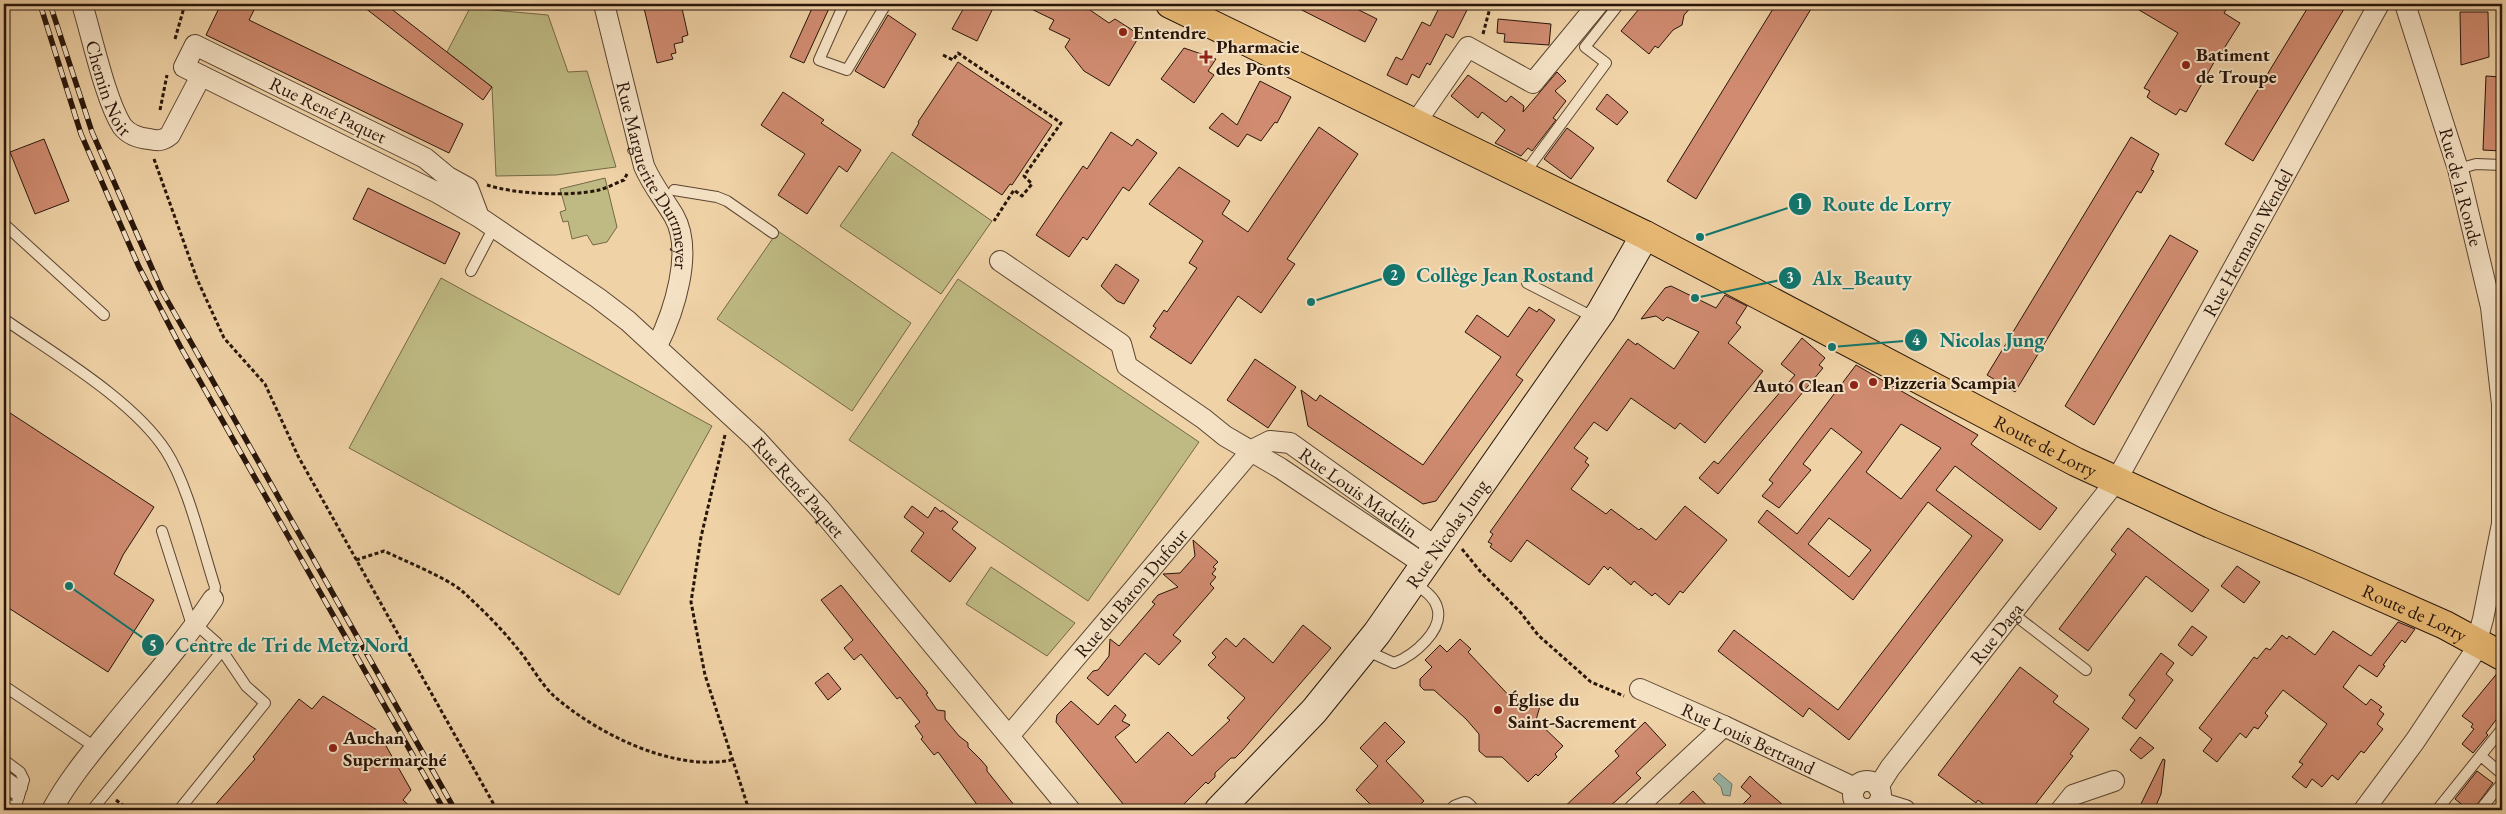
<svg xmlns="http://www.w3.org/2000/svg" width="2506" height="814" viewBox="0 0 2506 814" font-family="'EB Garamond',serif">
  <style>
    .green { fill: #bfba83; stroke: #746846 }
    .water { fill: #9ab7a9; stroke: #6c7669 }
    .building { fill: #d08b70; stroke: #28150a; fill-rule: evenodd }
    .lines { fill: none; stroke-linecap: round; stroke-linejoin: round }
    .lane-casing { stroke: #5a4431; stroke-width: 12 }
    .street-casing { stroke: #5a4431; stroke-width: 22 }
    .secondary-casing { stroke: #28150a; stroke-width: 30 }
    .primary-casing { stroke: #28150a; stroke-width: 30 }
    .path { stroke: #28150a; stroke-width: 3; stroke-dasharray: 4 2.5; stroke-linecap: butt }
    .lane { stroke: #f5e2c5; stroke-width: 10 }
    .street { stroke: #f5e2c5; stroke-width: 20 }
    .secondary { stroke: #f5e2c5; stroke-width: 28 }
    .primary { stroke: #e8b973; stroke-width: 28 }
    .rail-casing { stroke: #28150a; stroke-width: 5.5 }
    .rail { stroke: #f5e2c5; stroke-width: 4; stroke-dasharray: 11; stroke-linecap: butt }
    .poi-dot { fill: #8f2418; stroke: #f5e2c5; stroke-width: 2 }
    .labels { text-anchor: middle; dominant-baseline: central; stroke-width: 4; stroke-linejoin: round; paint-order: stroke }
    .poi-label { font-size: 19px; font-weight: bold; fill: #28150a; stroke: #f5e2c5; text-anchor: start }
    .street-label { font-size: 19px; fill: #28150a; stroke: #f5e2c5 }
    .leader { fill: none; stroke: #0f766e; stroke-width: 2 }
    .callout-dot { fill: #0f766e; stroke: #f5e2c5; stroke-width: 2 }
    .mark-label { font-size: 15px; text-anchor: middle; font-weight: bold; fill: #fff }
    .callout-label { font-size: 20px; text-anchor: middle; font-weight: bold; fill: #0f766e; stroke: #f5e2c5; stroke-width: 4; stroke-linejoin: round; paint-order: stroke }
  </style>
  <rect width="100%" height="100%" fill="#efd2a6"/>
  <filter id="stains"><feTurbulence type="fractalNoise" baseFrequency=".004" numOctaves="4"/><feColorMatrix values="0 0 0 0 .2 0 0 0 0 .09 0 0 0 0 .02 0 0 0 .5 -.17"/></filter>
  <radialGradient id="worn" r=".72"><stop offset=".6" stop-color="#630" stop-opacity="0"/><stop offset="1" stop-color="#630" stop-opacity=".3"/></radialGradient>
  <path class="green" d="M470,8L548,15L568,72L587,71L616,167L556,175L496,176L492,87L447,52Z
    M892,152L992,221L941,294L840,226Z
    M605,178L617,227L607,242L593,245L587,235L572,239L568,221L563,222L560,212L566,210L560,189Z
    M778,231L911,323L852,411L717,319Z
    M441,278L712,426L619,595L349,448Z
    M958,279L1199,442L1088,601L849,440Z
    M991,567L1075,623L1047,656L966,604Z"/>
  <path class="water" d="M1719,773L1732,784L1730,796L1723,795L1721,787L1713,779Z"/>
  <path class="building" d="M221,4H257L249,20L463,124L449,153L206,35Z
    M360,4H385L492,87L483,100Z
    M643,4H681L688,35L682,37L683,42L674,44L676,53L671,54L673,59L657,63Z
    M814,4H831L804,63L790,57Z
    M966,4H995L977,41L952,29Z
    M1021,4H1093L1090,10L1109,23L1115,19L1140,35L1109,86L1084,71L1065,47L1070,39L1049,29L1054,20Z
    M1290,4H1360L1357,9L1377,19L1365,42Z
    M1441,4H1470L1453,38L1446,34L1430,65L1427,63L1419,78L1412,74L1407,85L1387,75L1396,57L1402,60L1422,22L1430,26Z
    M1643,4H1694L1684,15L1682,25L1673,30L1658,48L1655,46L1649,54L1621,31Z
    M1776,4H1814L1696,199L1667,181Z
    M2129,4H2230L2224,13L2240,23L2218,58L2217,57L2186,112L2180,109L2176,115L2154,102L2147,97L2150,91L2144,88L2178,33Z
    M2310,4H2347L2253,161L2225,144Z
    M2460,12H2488L2489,57L2461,65Z
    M888,15L916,34L884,88L855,71Z
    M1498,19L1551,24L1549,45L1504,42L1505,34L1497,33Z
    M1184,48L1216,59L1208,71L1214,75L1194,103L1161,79Z
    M958,62L1052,125L1012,185L1010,184L1002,195L912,135L919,123L918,122Z
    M1557,72L1566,81L1555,91L1566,101L1553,118L1556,120L1532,151L1528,148L1521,156L1495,143L1505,130L1482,112L1478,118L1451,96L1468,75L1506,102L1511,96L1524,106L1523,112Z
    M2486,76L2502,77V151L2483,150Z
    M1260,81L1291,97L1277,123L1275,122L1261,141L1247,134L1238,147L1209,128L1222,113L1237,125Z
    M783,92L824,120L821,123L861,150L847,172L839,166L807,214L778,195L805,154L761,125Z
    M1607,94L1628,112L1617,125L1596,109Z
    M1319,127L1358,154L1287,259L1295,264L1261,313L1238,296L1191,364L1150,337L1156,328L1153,326L1164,310L1167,312L1197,268L1189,263L1203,241L1149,204L1179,167L1230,201L1222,214L1248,232Z
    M1567,128L1594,148L1571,179L1544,159Z
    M1111,132L1132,146L1137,139L1157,153L1129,191L1123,187L1087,240L1083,237L1069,257L1036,235L1083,166L1087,169Z
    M2131,137L2159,154L2151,170L2154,171L2141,193L2137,191L2015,392L1987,375Z
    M44,139L69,201L35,214L10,152Z
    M368,188L460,233L445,264L353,219Z
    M2170,235L2198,251L2094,425L2065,406Z
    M1116,264L1139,280L1124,304L1117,301L1101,286Z
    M1671,286L1716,308L1725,295L1747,306L1736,323L1741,327L1728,343L1763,371L1705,443L1680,423L1675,429L1631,398L1607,431L1594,422L1574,448L1588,458L1585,462L1589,465L1571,489L1606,514L1611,509L1639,530L1641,528L1656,540L1685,506L1727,540L1683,593L1680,591L1669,605L1655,593L1652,596L1634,581L1631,585L1610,567L1608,570L1604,566L1589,585L1527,540L1511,562L1490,547L1492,544L1488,542L1493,534L1490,532L1628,339L1636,345L1637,343L1674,369L1699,332L1667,317L1663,321L1656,316L1641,319L1665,288Z
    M1529,307L1537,312L1539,309L1555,320L1516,375L1523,380L1436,501L1423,504L1308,426L1301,390L1316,401L1320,395L1423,465L1501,357L1465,332L1477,315L1508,337Z
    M1802,338L1825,358L1819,365L1823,368L1718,494L1699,478L1714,461L1718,464L1795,375L1781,364Z
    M1255,359L1296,387L1268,428L1227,400Z
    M1856,365L1978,435L1971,444L2057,508L2040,530L1955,466L1936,490L2003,540L1849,740L1809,708L1803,717L1718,651L1734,630L1838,710L1972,536L1928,502L1853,600L1758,522L1767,510L1797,534L1862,452L1831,428L1803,464L1811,470L1779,508L1762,496L1773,483L1769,480ZM1901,424L1941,448L1901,499L1866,472ZM1829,518L1871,550L1849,577L1808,544Z
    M4,409L154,507L123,555L114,574L154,600L108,672L4,605Z
    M912,506L928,518L935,507L941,512L942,510L958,522L952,529L976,548L950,582L911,551L924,533L904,517Z
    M2128,528L2209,590L2192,612L2146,576L2088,651L2059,629L2116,554L2111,550Z
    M1193,540L1218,562L1213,567L1216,569L1212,574L1216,577L1210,584L1214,588L1173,635L1181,641L1159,665L1145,653L1108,696L1087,678L1093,671L1098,670L1109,656L1110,639L1119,646L1155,604L1152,602L1158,595L1178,587L1163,574L1180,573L1195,556Z
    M2237,566L2260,582L2244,603L2221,586Z
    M841,585L928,693L926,694L937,710L945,711V719L959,736L968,743V747L981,760L987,767V771L1018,810H985L980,805L978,806L938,752L934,755L921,739L923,737L915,726L920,722L900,697L897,699L861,654L854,660L844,648L853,640L821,600Z
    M2398,622L2415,629L2405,643L2402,640L2383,665L2385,666L2377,677L2359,665L2343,687L2366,705L2371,699L2382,707L2379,710L2384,714L2377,724L2383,729L2364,753L2361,751L2338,780L2332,775L2322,787L2312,779L2306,788L2292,777L2303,764L2299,762L2327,724L2283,690L2265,713L2268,716L2258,729L2254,727L2246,738L2240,733L2217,762L2203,751L2212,739L2199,728L2254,657L2257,659L2266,648L2270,650L2282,635L2287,639L2289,636L2315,655L2333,631L2371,656Z
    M1303,625L1331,648L1242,751L1235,758H1231L1215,773V777L1208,784L1206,782L1178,810H1128L1056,722L1057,715L1071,701L1098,725L1115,705L1126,715L1122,721L1130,725L1115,737L1136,763L1168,732L1192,756L1230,720L1227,718L1245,698L1208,665L1216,657L1212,653L1226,638L1236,647L1244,638L1273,663Z
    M2192,626L2207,637L2192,656L2178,645Z
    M1460,639L1471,649L1468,652L1515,702L1519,698H1531L1540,706L1536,720L1563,746L1555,754L1557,757L1538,776L1536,774L1528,782L1502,757H1486L1479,751V734L1466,719L1434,690H1424L1420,686V679L1432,667L1425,660L1440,645L1447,652Z
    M2161,653L2174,663L2166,674L2173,680L2136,729L2122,718L2135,700L2129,695Z
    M2020,667L2058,696L2053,702L2089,729L2070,754L2073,756L2031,810H1991L1978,800L1976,803L1938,775Z
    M2499,671L2502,672V712L2486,733L2488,735L2473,753L2462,744L2474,729L2471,727L2473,724L2462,716Z
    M828,673L841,689L828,700L815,683Z
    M323,696L377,730L411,790L403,800L414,810H211L255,759L253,757L299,699L312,709Z
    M1385,722L1405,742L1386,761L1424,801L1414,810H1376L1356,790L1378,766L1360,748Z
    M1645,722L1666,745L1636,773L1641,778L1606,810H1561L1619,756L1615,751Z
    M2140,737L2154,748L2141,759L2130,750Z
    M2163,759L2165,760L2161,794L2154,810H2138Z
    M2477,771L2493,783L2473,810H2469L2455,799Z
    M1750,776L1756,782L1789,810H1737L1751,796L1741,787Z
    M1693,791L1711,810H1673Z"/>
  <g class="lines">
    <defs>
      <path id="lane" d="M844,4L819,60L847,70L886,4
        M2458,169L2476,164L2502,165
        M1524,174L1606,63L1585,47L1619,4
        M674,190L717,197L727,201L773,233
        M4,224L104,315
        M471,271L494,227
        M1527,283L1595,318
        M4,319C54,354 133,400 166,451C188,485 202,547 215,587L213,599
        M162,531L190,619L217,643L246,686L265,703L179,810
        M2012,613L2086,670
        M1365,650L1394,663C1413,656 1445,630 1437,607C1434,596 1422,589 1413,582
        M4,686L95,747
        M2481,756L2502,774
        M4,760L20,772L24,780L15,809
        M4,775L22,788
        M4,786L19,797
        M4,801L15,810
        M92,810L221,652
        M2437,810L2502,729
        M2480,810L2502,783"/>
      <g id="street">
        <path id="s1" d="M82,4C92,36 105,99 122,126C129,135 138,138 149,139C158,141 163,141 170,135L201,76"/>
        <path id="s2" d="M604,4L644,166C652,185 664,199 674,216C694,251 674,312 657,346"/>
        <path d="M1416,122L1468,47L1533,83L1598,4"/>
        <path id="s3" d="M479,217L468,188L448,177L425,158L195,45L184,67L438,193L479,217L598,298L628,321L756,439L821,510L1070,810"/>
        <path d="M1000,261L1121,344L1127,366L1204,419L1225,436L1280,468L1425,565"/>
        <path id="s4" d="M1640,689L1724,726L1855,788"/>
        <path id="s5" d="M1009,736L1252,450L1270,441L1290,443L1437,548"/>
        <circle cx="1867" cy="795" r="14"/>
        <path id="s6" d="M1878,787L1890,768L2116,481L2379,4"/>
        <path d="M1879,802L1905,810"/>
        <path d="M52,810C68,780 90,754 112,727C146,685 183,644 213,599"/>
        <path d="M1457,810L1465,807L1468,810"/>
        <path d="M1634,810L1724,726"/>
        <path d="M2061,810L2073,795L2114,781"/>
        <path d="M2364,810L2415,741L2473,654L2483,619L2502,524V404L2491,307L2458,169L2405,4"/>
      </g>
      <g id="secondary">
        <path id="s7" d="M1219,810L1314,711L1377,633L1601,312L1645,235"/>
      </g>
      <g id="primary">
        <path id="s8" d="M1170,4L1645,235L2076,462L2211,524L2309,565L2445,625L2502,656"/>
      </g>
    </defs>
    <use href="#lane" class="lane-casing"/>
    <use href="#street" class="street-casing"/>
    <use href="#secondary" class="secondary-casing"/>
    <use href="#primary" class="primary-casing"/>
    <path class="path" d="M1483,34L1491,4
      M175,39L185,4
      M943,55L953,60L958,53L1061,123L1024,176L1032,184L1022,196L1014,190L994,221
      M160,110L167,75
      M154,159L197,279L224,338L265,384L298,456L497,810
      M487,185C514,194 570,197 599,190C607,188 616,183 624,180L627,174
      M725,435L701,537L691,602L705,675L749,810
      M1462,549L1480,571L1521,613L1538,635L1591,682L1624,696
      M356,560L384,551C403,560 447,578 462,591C481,608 501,628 517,648C530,663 540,683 554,696C596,733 673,772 731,760
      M116,800L129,810"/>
    <use href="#lane" class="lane"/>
    <use href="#street" class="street"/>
    <use href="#secondary" class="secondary"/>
    <use href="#primary" class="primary"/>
    <defs>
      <path id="rail" d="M40,4L81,134L139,267L180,346L444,810
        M50,4L92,132L162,291L455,810"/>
    </defs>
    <use href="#rail" class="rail-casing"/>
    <use href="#rail" class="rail"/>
  </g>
  <g class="poi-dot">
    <circle cx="1123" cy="32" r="5"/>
    <path d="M1203.5 49.5h5v5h5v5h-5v5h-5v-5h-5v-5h5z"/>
    <circle cx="2186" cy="65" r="5"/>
    <circle cx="1873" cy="382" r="5"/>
    <circle cx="1854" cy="385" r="5"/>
    <circle cx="1498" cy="710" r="5"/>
    <circle cx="333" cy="748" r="5"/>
  </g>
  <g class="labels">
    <g class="poi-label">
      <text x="1133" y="32">Entendre</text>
      <text x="1216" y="46">Pharmacie<tspan x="1216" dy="22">des Ponts</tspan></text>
      <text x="2196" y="54">Batiment<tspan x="2196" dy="22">de Troupe</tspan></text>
      <text x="1883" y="382">Pizzeria Scampia</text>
      <text x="1844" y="385" text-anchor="end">Auto Clean</text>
      <text x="1508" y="699">Église du<tspan x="1508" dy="22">Saint-Sacrement</tspan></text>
      <text x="343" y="737">Auchan<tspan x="343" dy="22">Supermarché</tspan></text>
    </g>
    <g class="street-label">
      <text stroke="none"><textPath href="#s1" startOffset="88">Chemin Noir</textPath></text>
      <text transform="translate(328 110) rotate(26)">Rue René Paquet</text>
      <text stroke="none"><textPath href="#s2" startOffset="180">Rue Marguerite Durrmeyer</textPath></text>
      <text transform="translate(2461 187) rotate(75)">Rue de la Ronde</text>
      <text stroke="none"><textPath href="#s6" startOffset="660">Rue Hermann Wendel</textPath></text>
      <text stroke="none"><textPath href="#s8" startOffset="981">Route de Lorry</textPath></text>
      <text stroke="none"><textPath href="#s3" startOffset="1116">Rue René Paquet</textPath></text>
      <text stroke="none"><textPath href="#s5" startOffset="500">Rue Louis Madelin</textPath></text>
      <text stroke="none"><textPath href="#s7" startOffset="359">Rue Nicolas Jung</textPath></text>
      <text stroke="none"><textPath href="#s5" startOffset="188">Rue du Baron Dufour</textPath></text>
      <text stroke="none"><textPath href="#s8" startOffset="1386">Route de Lorry</textPath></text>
      <text stroke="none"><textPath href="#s6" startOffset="194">Rue Daga</textPath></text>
      <text stroke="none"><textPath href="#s4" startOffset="119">Rue Louis Bertrand</textPath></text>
    </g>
  </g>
  <path class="leader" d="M1700 237L1800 204M1311 302L1394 275M1695 298L1790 278M1832 347L1916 340M69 586L153 645"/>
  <g class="callout-dot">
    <circle cx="1700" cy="237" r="5"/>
    <circle cx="1311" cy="302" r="5"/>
    <circle cx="1695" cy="298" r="5"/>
    <circle cx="1832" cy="347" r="5"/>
    <circle cx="69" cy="586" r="5"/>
    <circle cx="1800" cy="204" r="12"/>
    <circle cx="1394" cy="275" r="12"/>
    <circle cx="1790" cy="278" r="12"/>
    <circle cx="1916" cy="340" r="12"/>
    <circle cx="153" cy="645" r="12"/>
  </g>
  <g class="mark-label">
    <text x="1800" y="209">1</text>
    <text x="1394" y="280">2</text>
    <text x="1790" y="283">3</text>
    <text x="1916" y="345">4</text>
    <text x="153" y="651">5</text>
  </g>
  <g class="callout-label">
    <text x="1887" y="211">Route de Lorry</text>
    <text x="1505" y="282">Collège Jean Rostand</text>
    <text x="1862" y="285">Alx_Beauty</text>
    <text x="1992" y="347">Nicolas Jung</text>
    <text x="292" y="652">Centre de Tri de Metz Nord</text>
  </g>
  <rect width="2506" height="814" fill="none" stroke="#efd2a6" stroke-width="20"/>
  <rect x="5" y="5" width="2496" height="804" fill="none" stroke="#28150a" stroke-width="2.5"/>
  <rect x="10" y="10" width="2486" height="794" fill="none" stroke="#28150a"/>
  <rect width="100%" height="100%" filter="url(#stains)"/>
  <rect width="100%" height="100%" fill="url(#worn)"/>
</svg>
